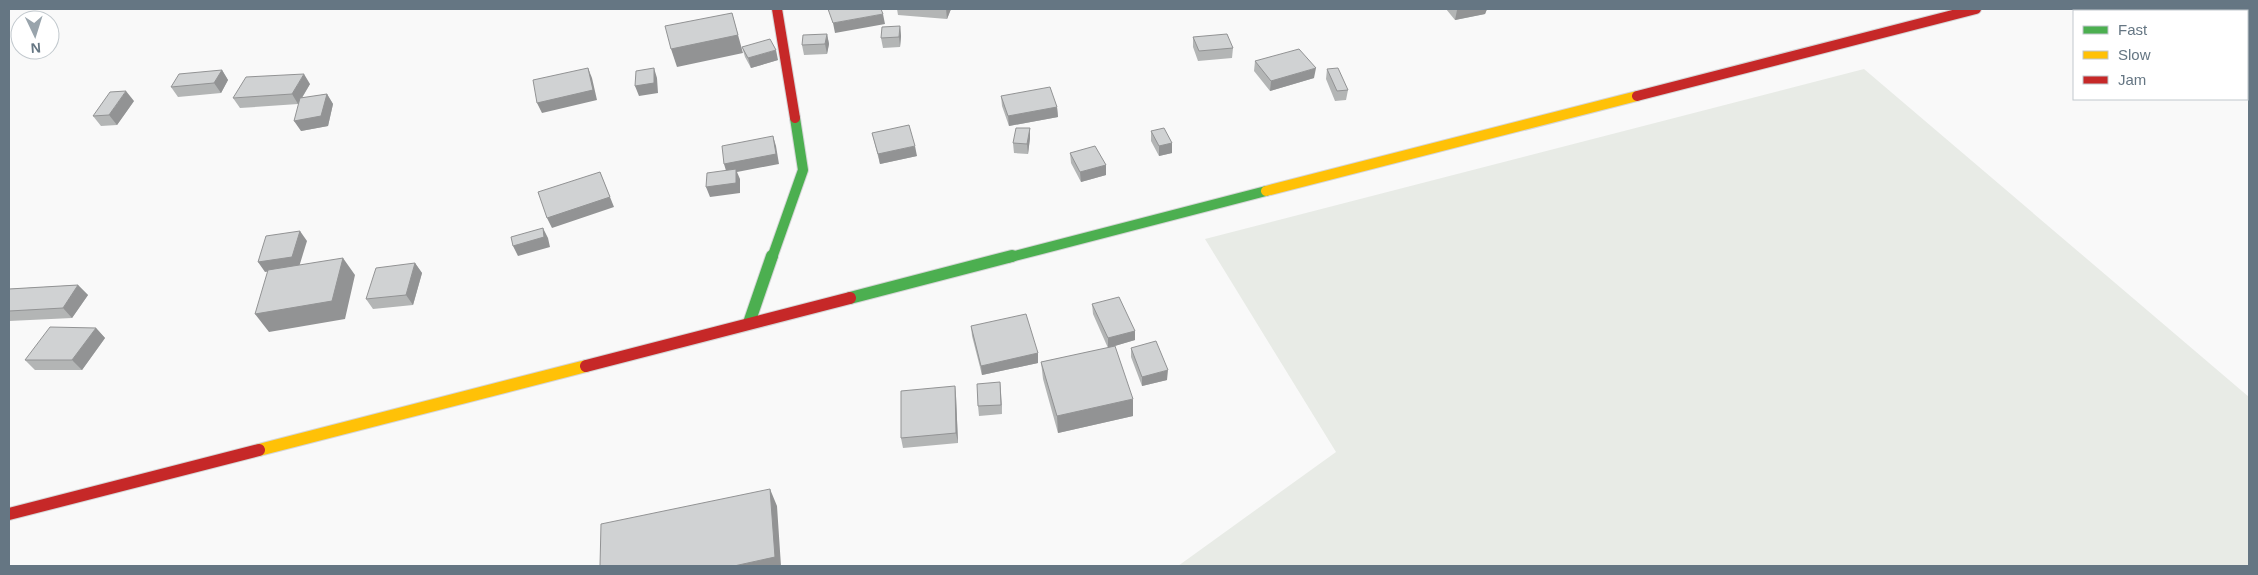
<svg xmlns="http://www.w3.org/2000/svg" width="2258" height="575" viewBox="0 0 2258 575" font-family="Arial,sans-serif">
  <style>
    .green { fill: #e8ebe6 }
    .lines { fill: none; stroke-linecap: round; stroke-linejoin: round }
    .fast-far1-casing { stroke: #d5d6d7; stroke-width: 12 }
    .fast-casing { stroke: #d5d6d7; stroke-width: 14 }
    .slow-far1-casing { stroke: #d5d6d7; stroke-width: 12 }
    .slow-casing { stroke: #d5d6d7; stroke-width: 14 }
    .jam-far1-casing { stroke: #d5d6d7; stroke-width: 12 }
    .jam-casing { stroke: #d5d6d7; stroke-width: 14 }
    .fast-far1 { stroke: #4caf50; stroke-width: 10 }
    .fast { stroke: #4caf50; stroke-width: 12 }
    .slow-far1 { stroke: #ffc107; stroke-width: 10 }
    .slow { stroke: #ffc107; stroke-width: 12 }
    .jam-far1 { stroke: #c62828; stroke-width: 10 }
    .jam { stroke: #c62828; stroke-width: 12 }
    .wall { fill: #b3b5b5 }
    .shaded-wall { fill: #929394 }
    .building { fill: #d0d2d3; stroke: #929394 }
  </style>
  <rect width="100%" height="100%" fill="#f9f9f9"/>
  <path class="green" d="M1864,69L2249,397V566H1178L1336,452L1205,239Z"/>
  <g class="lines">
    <defs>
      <path id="fast-far1" d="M772,258L803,170L795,118
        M1007,258L1266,191"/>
      <path id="fast" d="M850,298L1012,256
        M749,323L772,256"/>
      <path id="slow-far1" d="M1266,191L1637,96"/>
      <path id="slow" d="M259,450L586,366"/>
      <path id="jam-far1" d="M777,9L795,118
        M1637,96L1976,9"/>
      <path id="jam" d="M586,366L850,298
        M9,514L259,450"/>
    </defs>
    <use href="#fast-far1" class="fast-far1-casing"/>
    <use href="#fast" class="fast-casing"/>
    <use href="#slow-far1" class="slow-far1-casing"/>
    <use href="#slow" class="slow-casing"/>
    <use href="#jam-far1" class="jam-far1-casing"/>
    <use href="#jam" class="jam-casing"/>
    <use href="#fast-far1" class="fast-far1"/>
    <use href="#fast" class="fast"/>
    <use href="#slow-far1" class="slow-far1"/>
    <use href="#slow" class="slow"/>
    <use href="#jam-far1" class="jam-far1"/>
    <use href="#jam" class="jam"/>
  </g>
  <path class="wall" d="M897,9H951L947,19L898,15Z
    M1446,9H1487L1485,14L1455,20Z
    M900,26L901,36L900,47L883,48L881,38Z
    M827,34L829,44L827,54L804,55L802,45Z
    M1193,37L1233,48L1232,58L1198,61L1193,47Z
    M742,47L778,60L751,68L745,57Z
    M1255,61L1314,78L1270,91L1254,71Z
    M1327,69L1348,90L1346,100L1335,101L1326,79Z
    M222,70L228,80L221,93L178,97L171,87Z
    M310,84L302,98L327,94L333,104L328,126L301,131L299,103L298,104L240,108L233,98Z
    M1001,96L1057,107L1058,117L1009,126L1002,106Z
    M134,101L117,125L101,126L93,116Z
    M1030,128V138L1028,154L1014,153L1013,143Z
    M1151,131L1172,143V153L1159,156L1151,141Z
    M872,133L917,156L880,164Z
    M1070,153L1106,165V175L1081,182L1071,163Z
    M415,263L422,273L413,305L373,309L366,299Z
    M78,285L88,295L72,318L9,321V289Z
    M1092,304L1135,331V340L1111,347L1133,416L1058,433L1043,379L1041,362L1108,348L1093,314Z
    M971,326L1038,353V363L982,375L972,336Z
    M96,328L105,338L82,370H35L25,360Z
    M1131,348L1167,380L1142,386L1131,357Z
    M1000,382L1002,414L979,416L978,406Z
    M955,386L956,396L958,443L903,448L901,438Z"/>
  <path class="shaded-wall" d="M946,9H951L947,19Z
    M1465,9H1487L1485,14L1455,20L1457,10Z
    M732,13L743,53L677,67L671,49Z
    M883,14L885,24L835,33L833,23Z
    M900,26L901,36L900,47L899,37Z
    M827,34L829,44L827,54L825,44Z
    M776,50L778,60L751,68L748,58Z
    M588,68L592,78L597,100L542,113L537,103Z
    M654,68L657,78L658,93L639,96L635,86Z
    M1316,68L1314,78L1270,91L1271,81Z
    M222,70L228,80L221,93L214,83Z
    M304,74L310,84L298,104L292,94Z
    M126,91L134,101L117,125L109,115Z
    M327,94L333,104L328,126L301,131L294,121Z
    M1057,107L1058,117L1009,126L1008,116Z
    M1030,128V138L1028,154L1027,144Z
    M773,136L776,146L779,164L737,172L740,179V193L710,197L706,187L727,174L724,164Z
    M1172,143V153L1159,156V146Z
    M915,146L917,156L880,164L878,154Z
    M1106,165V175L1081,182L1080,172Z
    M600,172L614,207L552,228L547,218Z
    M543,228L548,238L550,247L518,256L513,246Z
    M300,231L307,241L299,267L265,272L258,262Z
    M343,258L355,275L345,319L269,332L255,314Z
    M415,263L422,273L413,305L406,295Z
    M78,285L88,295L72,318L63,308Z
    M96,328L105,338L82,370L72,360Z
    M1135,331V340L1108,348V338Z
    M1038,353V363L982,375L981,366Z
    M1168,370L1167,380L1142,386V377Z
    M1000,382L1001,392L1002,414L1001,405Z
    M955,386L956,396L958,443L956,433Z
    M1133,399V416L1058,433L1057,416Z
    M770,489L777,506L781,566H734Z"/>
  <path class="building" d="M828,9H881L883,14L833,23Z
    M732,13L738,35L671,49L665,26Z
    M900,26L899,37L881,38L882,27Z
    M827,34L825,44L802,45L803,35Z
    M1227,34L1233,48L1199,51L1193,37Z
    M770,39L776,50L748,58L742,47Z
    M1299,49L1316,68L1271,81L1255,61Z
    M588,68L593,90L537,103L533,80Z
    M654,68V83L635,86L636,71Z
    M1338,68L1348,90L1337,91L1327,69Z
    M222,70L214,83L171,87L179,74Z
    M304,74L292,94L233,98L246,77Z
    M1050,87L1057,107L1008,116L1001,96Z
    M126,91L109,115L93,116L110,92Z
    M327,94L321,116L294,121L300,98Z
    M909,125L915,146L878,154L872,133Z
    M1016,128H1030L1027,144L1013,143Z
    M1164,128L1172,143L1159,146L1151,131Z
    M773,136L776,154L724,164L722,146Z
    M1095,146L1106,165L1080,172L1070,153Z
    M736,169V183L706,187L707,173Z
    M600,172L610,197L547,218L538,192Z
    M543,228L544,237L513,246L511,237Z
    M300,231L292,257L258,262L266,236Z
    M343,258L332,301L255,314L268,270Z
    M415,263L406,295L366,299L376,268Z
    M78,285L63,308L9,311V289Z
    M1119,297L1135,331L1108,338L1092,304Z
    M1026,314L1038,353L981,366L971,326Z
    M50,327L96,328L72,360H25Z
    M1156,341L1168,370L1142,377L1131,348Z
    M1115,346L1133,399L1057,416L1041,362Z
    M1000,382L1001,405L978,406L977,384Z
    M955,386L956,433L901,438V391Z
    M770,489L775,557L734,566H600L601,524Z"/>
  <rect width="2258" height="575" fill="none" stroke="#657683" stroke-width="20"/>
  <rect x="2073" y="10" width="175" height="90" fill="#ffffff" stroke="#c1c8cd"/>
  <rect x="2083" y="26" width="25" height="8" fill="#4caf50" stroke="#c1c8cd"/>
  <text x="2118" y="35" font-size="15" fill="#657683">Fast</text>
  <rect x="2083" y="51" width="25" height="8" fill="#ffc107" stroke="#c1c8cd"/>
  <text x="2118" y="60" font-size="15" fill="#657683">Slow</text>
  <rect x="2083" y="76" width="25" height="8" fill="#c62828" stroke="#c1c8cd"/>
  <text x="2118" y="85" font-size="15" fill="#657683">Jam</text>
  <g transform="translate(35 35) rotate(176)"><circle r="24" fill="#ffffff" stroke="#c1c8cd"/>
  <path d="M0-4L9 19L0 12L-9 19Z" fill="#99a4ac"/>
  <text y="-8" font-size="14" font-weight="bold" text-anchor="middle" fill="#657683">N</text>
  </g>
</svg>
